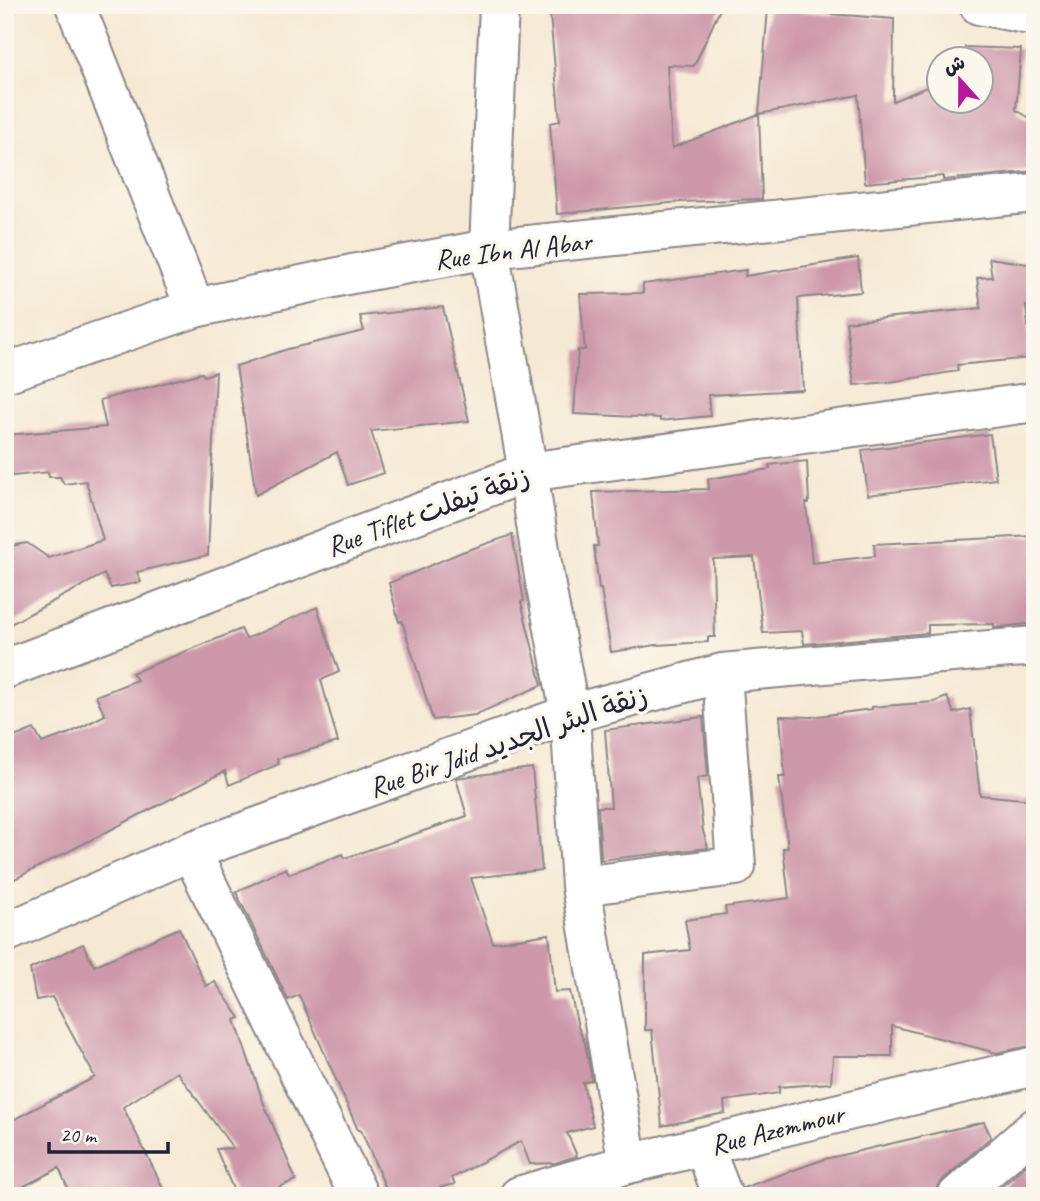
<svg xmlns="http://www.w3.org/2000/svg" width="1040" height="1201" viewBox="0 0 1040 1201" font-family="Caveat,'Playpen Sans Arabic',sans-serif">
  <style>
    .building { fill: #cd98aa }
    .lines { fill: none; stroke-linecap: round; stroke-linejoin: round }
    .minor-casing { stroke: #8c8688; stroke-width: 42 }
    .minor { stroke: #fff; stroke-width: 38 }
    .labels { text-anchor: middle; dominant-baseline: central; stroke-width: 7; stroke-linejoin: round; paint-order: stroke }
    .street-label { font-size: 28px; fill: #22223b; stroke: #fbf7ec }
  </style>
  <rect width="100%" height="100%" fill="#fbf7ec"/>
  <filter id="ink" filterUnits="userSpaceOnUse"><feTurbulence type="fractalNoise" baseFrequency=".0143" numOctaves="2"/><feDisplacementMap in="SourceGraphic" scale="14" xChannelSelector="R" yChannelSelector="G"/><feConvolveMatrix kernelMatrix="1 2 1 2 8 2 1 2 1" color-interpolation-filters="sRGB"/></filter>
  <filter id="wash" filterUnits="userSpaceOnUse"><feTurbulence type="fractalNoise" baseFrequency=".00686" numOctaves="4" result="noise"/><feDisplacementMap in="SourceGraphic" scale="28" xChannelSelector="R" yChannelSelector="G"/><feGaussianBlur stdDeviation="1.57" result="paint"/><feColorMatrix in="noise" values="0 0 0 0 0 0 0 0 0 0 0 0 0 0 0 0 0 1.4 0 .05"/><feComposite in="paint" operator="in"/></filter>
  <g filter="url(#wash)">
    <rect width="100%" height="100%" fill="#f6e9d4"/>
    <g id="blocks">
      <path class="building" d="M549,5H722L694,66L667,65L672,148L759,114L762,199L680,202L557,214L550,123L560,121Z
        M768,9L894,19L893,101L939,82V102H981V60H965V47L1021,49L1016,110L1035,121V171L943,180V176L865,183L858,95L759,114Z
        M858,258L861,292L798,298L803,390L708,395L710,416L660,421V418L574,414L578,350H585L580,294L643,293V284L746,270L745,276Z
        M989,258L1035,265V305L1026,306L1031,358L957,365L958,371L890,382L854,385L846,322L981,308L977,278L992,277Z
        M443,307L469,421L371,431L384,473L348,485L337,452L256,495L236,366L288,349L364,331L360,316Z
        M216,372L208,555L137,572L141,582L111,588L104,574L5,627V547L27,543L49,558L103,540L86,481L64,484L60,477H49L48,472L5,477V435L106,427L100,400L202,373L204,376Z
        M990,434L996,479L868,495L862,450Z
        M807,461L809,503H806L812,563L875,556L874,544L1035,536V623L994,628V624L928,625V633L804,644L802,631L763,633L754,557L713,559L715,637H708V642L656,645L611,652L601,589H599L594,546H598L593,492L709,489L708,479L770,469L769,465Z
        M512,535L524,601L521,602L542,685L475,715L433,720L402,621L399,622L389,583L462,552Z
        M317,607L339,672L321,680L338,742L277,759L279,764L229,785L225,771L15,879L5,857V741L34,729L42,743L70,733L105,715L96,696L137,680L132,673L241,629L246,639Z
        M947,697L954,713L970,709L980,795L1035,800V1045L997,1053L892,1026V1056H833L831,1083L779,1087V1093L724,1101L725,1113L662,1126L652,1030H645V955L690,950L685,920L726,914L725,907L789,898L783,848H788L779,777H785L780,716L811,717L872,709V707L934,702Z
        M703,717L708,776L697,778L703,831L708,848L601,860L598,807H611L605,730Z
        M532,768L542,870L471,878L493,943L549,934L555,992L570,991L578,1027L585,1043L592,1080L583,1083L593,1126L567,1133L577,1156L555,1163L530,1164L521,1141L452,1178L455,1184L403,1196H389L361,1130H358L299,995L288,1000L236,892L286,868L289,874L343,854L345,858L467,816L456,778Z
        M179,928L206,986L215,982L240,1018L235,1020L264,1104L296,1180L279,1187L282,1196H236L216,1149L233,1148L177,1072L123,1107L167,1196H71L59,1168L5,1196V1124L95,1077L52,997L36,1000L30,969L83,944L94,966Z
        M984,1122L991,1137L943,1180L937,1188L936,1196H744L743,1188L825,1159Z
        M1035,1157V1196H991Z"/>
    </g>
  </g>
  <g filter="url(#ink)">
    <use href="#blocks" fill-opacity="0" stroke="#8c8688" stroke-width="2"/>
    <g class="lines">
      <defs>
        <path id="minor" d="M75,5L195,308
          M499,5L489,249L528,472L544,576L570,714L581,886L628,1164
          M979,5L1035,16
          M5,373L195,308L352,274L489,249L1035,193
          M5,669L528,472L1035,402
          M191,851L359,1196
          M581,886L736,866L722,673
          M5,933L191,851L570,714L722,673L1035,646
          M704,1147L723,1196
          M519,1196L628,1164L1035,1066
          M957,1196L1035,1128"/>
      </defs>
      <use href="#minor" class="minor-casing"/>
      <use href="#minor" class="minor"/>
    </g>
  </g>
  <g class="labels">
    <g class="street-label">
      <text transform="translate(513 250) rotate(-7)">Rue Ibn Al Abar</text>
      <text transform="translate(428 511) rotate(-20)">Rue Tiflet زنقة تيفلت</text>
      <text transform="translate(508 741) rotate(-19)">Rue Bir Jdid زنقة البئر الجديد</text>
      <text transform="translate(777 1129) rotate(-14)">Rue Azemmour</text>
    </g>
  </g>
  <rect width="1040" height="1201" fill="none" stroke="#fbf7ec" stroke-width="28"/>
  <g transform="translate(960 80) rotate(339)"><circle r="33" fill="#fbf7ec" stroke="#a4a2a5" stroke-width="2"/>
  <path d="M0-5L12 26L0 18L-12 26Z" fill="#b5179e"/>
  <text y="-10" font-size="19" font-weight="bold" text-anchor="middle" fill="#22223b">ش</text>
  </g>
  <path d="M49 1142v10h119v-10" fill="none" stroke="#22223b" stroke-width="3.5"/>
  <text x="60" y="1142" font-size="21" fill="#22223b" stroke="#fbf7ec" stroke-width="5" paint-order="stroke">20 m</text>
</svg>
